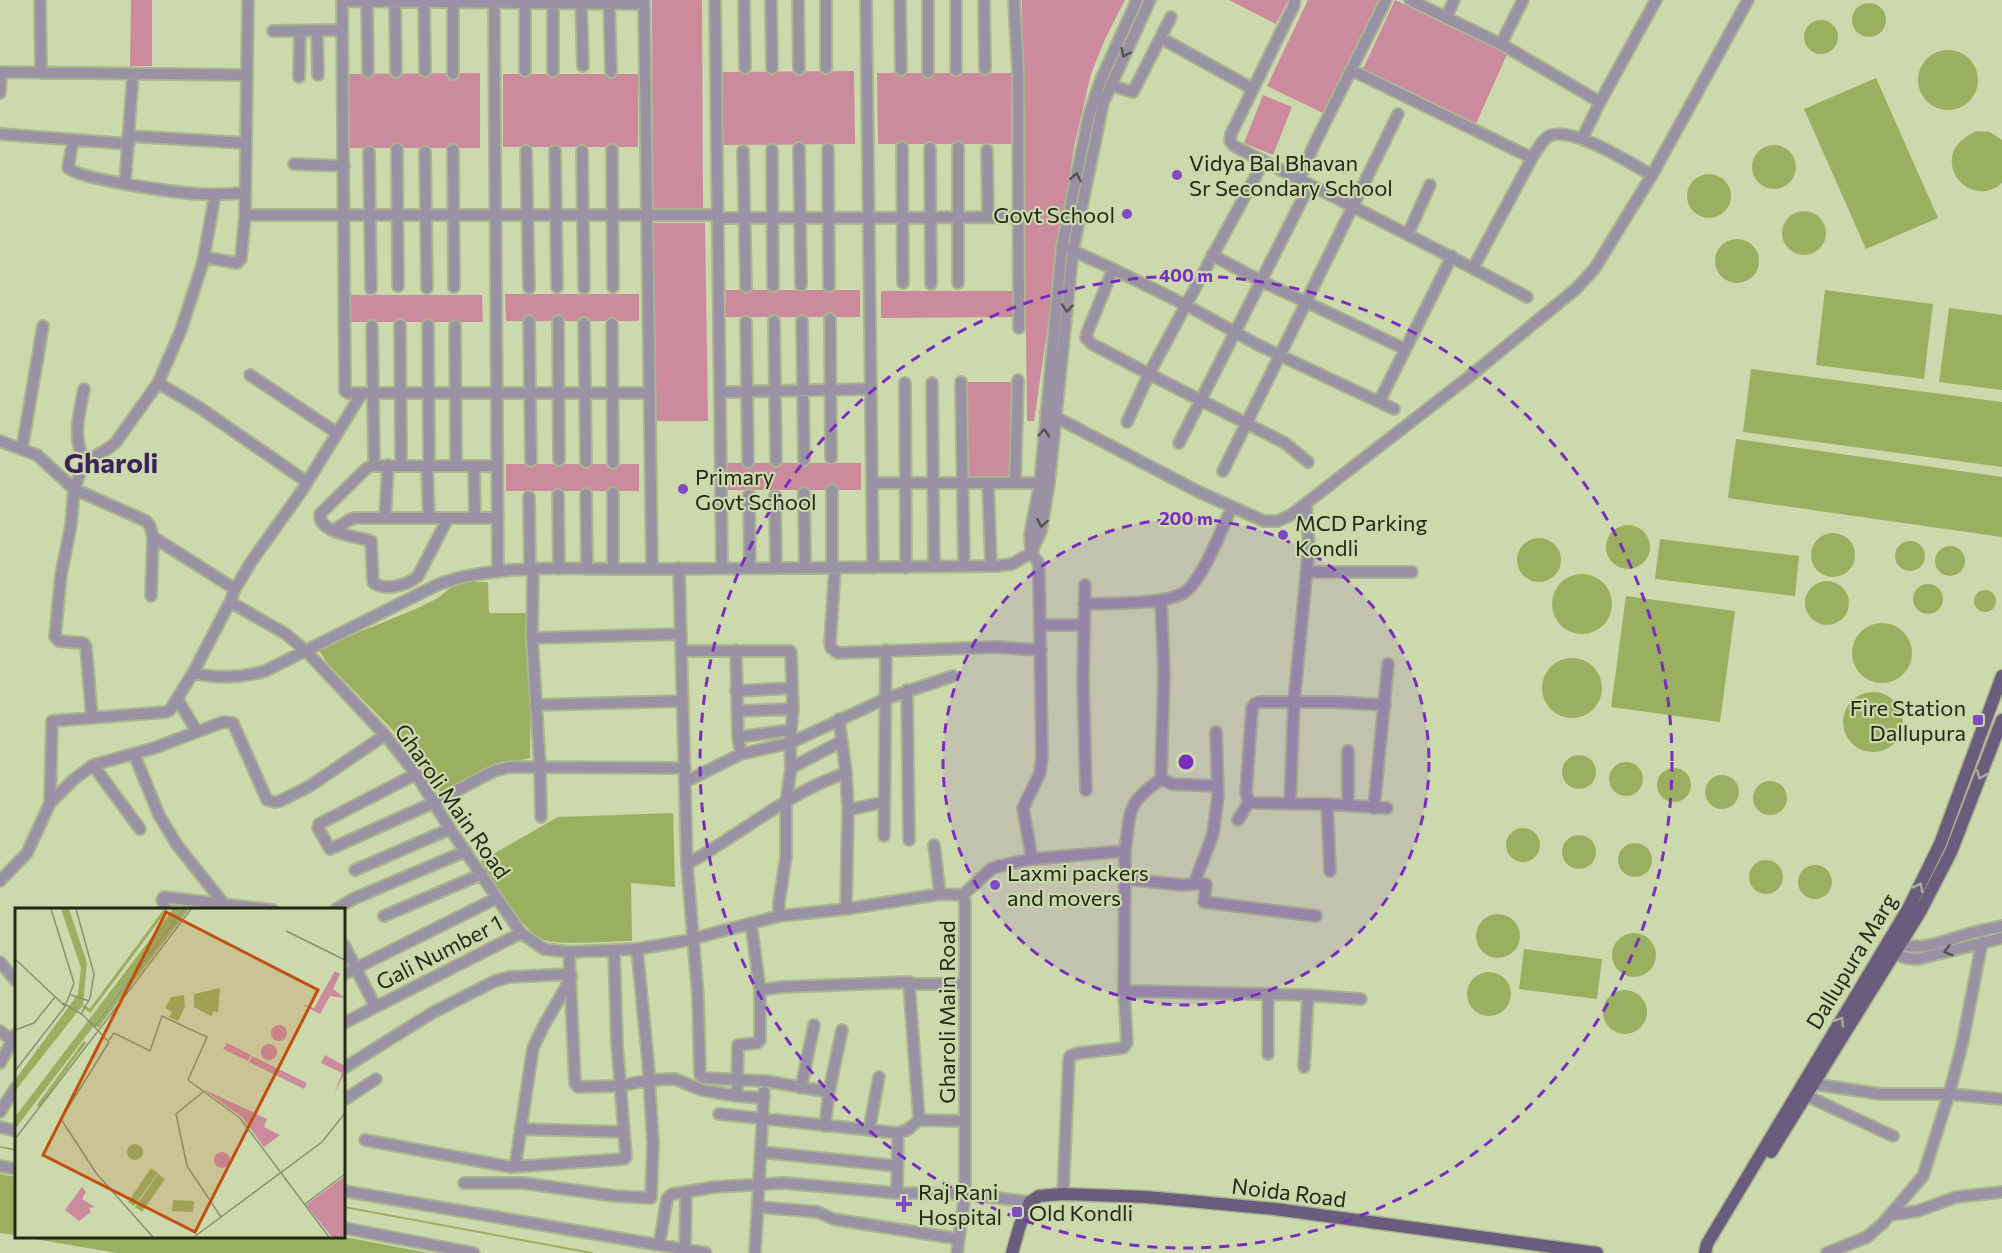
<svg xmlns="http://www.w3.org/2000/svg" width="2002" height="1253" viewBox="0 0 2002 1253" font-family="Commissioner,sans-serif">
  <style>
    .green { fill: #cb8b9d }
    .water { fill: #9baf61 }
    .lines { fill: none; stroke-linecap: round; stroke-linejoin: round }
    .stream { stroke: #9baf61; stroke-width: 2 }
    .minor-casing { stroke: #aab58e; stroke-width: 14 }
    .major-casing { stroke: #aab58e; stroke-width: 15 }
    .minor { stroke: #9992a5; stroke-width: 10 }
    .major { stroke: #695d7e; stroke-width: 12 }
    .oneway { stroke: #52524f }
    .oneway2 { stroke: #a9ae9c }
    .ring { fill: none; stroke: #7b2cbf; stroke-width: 3; stroke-dasharray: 10 8 }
    .poi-dot { fill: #7f4ac2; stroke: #ccd9ac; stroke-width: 2 }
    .labels { text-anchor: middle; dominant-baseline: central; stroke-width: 4.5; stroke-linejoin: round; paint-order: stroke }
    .poi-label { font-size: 22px; fill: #232716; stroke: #ccd9ac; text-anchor: start }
    .street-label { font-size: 22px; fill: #232716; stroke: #ccd9ac }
    .district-label { font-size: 28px; font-weight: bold; fill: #3b225b; stroke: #ccd9ac }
    .inset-river { fill: none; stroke: #9baf61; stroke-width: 3 }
    .inset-road { fill: none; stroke: #889270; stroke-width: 1.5 }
    .view { fill: #c14f0e; fill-opacity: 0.15; stroke: #c14f0e; stroke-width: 3 }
    .inset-edge { fill: none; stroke: #232716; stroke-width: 3 }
    .centre { fill: #7b2cbf; stroke: #ccd9ac; stroke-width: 3 }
    .ring-label { font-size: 18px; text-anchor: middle; font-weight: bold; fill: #7b2cbf; stroke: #ccd9ac; stroke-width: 4.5; stroke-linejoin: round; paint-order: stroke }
  </style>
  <rect width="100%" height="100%" fill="#ccd9ac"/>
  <path class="green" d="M131,0H152V66H130Z
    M652,0H702L703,211H653Z
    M1022,0H1125L1105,39L1091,74L1074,147L1034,421H1027Z
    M1229,0H1288L1276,24Z
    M1308,0H1380L1327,115L1267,86Z
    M1395,0L1508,52L1475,126L1361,73Z
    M854,71L855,144L721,145V72Z
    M480,73V148H348L347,74Z
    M877,73H1011V144H878Z
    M503,74H638V147H503Z
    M1263,95L1292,107L1273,155L1244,143Z
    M653,223H705L708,421H655Z
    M726,290H860V317H726Z
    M881,291H1013V317L881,318Z
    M505,294H639V321H506Z
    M349,295H482L483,322H349Z
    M968,382H1013L1014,476H968Z
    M727,463H861V490H727Z
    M506,464H639V491H506Z"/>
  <path class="water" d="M1852 20a17 17 0 1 1 34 0a17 17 0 1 1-34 0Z
    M1804 37a17 17 0 1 1 34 0a17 17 0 1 1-34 0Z
    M1918 80a30 30 0 1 1 60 0a30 30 0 1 1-60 0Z
    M1876,78L1938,218L1866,249L1804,109Z
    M1977,131L1990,132L2002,140V183C1969,213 1922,154 1977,131Z
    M1752 167a22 22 0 1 1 44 0a22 22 0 1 1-44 0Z
    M1687 196a22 22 0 1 1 44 0a22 22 0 1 1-44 0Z
    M1782 233a22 22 0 1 1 44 0a22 22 0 1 1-44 0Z
    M1715 261a22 22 0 1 1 44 0a22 22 0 1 1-44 0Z
    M1825,290L1933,304L1924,379L1816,365Z
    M1949,308L2002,315V390L1939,382Z
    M1751,369L2002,402V467L1743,432Z
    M1736,439L2002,477V537L1728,498Z
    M1606 547a22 22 0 1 1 44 0a22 22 0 1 1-44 0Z
    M1811 555a22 22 0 1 1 44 0a22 22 0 1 1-44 0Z
    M1517 560a22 22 0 1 1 44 0a22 22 0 1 1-44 0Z
    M1660,539L1799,556L1795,596L1655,579Z
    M1895 556a15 15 0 1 1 30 0a15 15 0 1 1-30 0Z
    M1935 561a15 15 0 1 1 30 0a15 15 0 1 1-30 0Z
    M1552 604a30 30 0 1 1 60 0a30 30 0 1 1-60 0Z
    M1805 603a22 22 0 1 1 44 0a22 22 0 1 1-44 0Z
    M457,582H488L489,613H531L530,758L497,765L443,796L415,753L328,664L318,649L418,608L438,598Z
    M1913 599a15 15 0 1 1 30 0a15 15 0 1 1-30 0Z
    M1974 601a11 11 0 1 1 22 0a11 11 0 1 1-22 0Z
    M1626,596L1735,611L1720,722L1611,707Z
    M1852 653a30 30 0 1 1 60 0a30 30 0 1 1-60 0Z
    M1542 688a30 30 0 1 1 60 0a30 30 0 1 1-60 0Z
    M1843 722a30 30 0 1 1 60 0a30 30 0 1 1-60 0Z
    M1562 772a17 17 0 1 1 34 0a17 17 0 1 1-34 0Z
    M1609 779a17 17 0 1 1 34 0a17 17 0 1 1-34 0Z
    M1657 785a17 17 0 1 1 34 0a17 17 0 1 1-34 0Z
    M1705 792a17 17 0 1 1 34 0a17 17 0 1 1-34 0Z
    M1753 798a17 17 0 1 1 34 0a17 17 0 1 1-34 0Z
    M673,813L675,887L631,883L632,941C611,941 560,946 544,940C522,932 494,881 481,861L558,817Z
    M1506 845a17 17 0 1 1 34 0a17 17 0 1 1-34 0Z
    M1562 852a17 17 0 1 1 34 0a17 17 0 1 1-34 0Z
    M1618 860a17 17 0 1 1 34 0a17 17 0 1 1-34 0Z
    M1749 877a17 17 0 1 1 34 0a17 17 0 1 1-34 0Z
    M1798 882a17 17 0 1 1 34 0a17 17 0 1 1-34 0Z
    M1476 936a22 22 0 1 1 44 0a22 22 0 1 1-44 0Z
    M1612 955a22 22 0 1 1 44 0a22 22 0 1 1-44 0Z
    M1524,949L1602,959L1597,999L1519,989Z
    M1467 994a22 22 0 1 1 44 0a22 22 0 1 1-44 0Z
    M1603 1012a22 22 0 1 1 44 0a22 22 0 1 1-44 0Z
    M0,1174L16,1177V1235L0,1233Z
    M339,1236L429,1253H117L23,1237Z"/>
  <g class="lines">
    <path class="stream" d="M0,1147L16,1150
      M344,1207L592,1253"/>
    <defs>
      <path id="minor" d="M40,0L41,73
        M342,0L345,391L348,393H650
        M367,0L368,72
        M395,0L396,72
        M424,0L425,71
        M494,0L498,572
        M525,0V71
        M553,0V71
        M581,0L583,66
        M609,0L611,72
        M644,0L652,568
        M715,0L722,568
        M744,0L745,68
        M771,0L772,68
        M798,0L799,69
        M826,0V68
        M866,0L873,568
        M900,0L901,70
        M928,0V72
        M956,0V70
        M984,0L985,69
        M1014,0L1018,72L1019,328
        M1294,0V5L1231,134L1230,141L1234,146C1332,196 1430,245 1527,297
        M1410,0L1501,44L1523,0
        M342,1L644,4
        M453,2V74
        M1446,18L1454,0
        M273,31L342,30
        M317,31L318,75
        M1168,42L1253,89
        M1501,44L1600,102
        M1351,70L1532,158
        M0,72L247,75
        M299,77L300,31
        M1110,85L1133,92L1171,17
        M0,93L1,72
        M1398,114L1306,302L1405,349
        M0,134L129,144
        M129,136L246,143
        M1582,139L1600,102L1656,0
        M73,140L68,168C78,179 179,193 199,194C214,195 230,194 245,193
        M902,147L903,283
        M958,147V283
        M799,148L801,285
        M930,148L931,284
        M397,149L398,286
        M828,149L829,286
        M453,150L454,287
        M612,150L613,287
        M772,150L773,286
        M987,150L988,217
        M526,151L529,288
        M555,151L557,287
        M582,151L584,288
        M743,151L746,287
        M369,152L371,289
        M425,152L427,288
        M294,164L344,166
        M1299,180L1313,147L1386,0
        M125,183L133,74
        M215,195L203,262L181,330L158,383L200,408L307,482
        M245,215H717
        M717,218L1018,217
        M1408,234L1430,185
        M1069,249L1113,269L1186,305L1264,161
        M1212,255L1261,281L1309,186
        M204,257L237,263L241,259L245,215L248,0
        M1473,268L1532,158C1537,150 1541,141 1549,136C1572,125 1631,164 1652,175
        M1113,269L1087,333L1086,338L1092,344L1149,374L1186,305L1258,345L1379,402
        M830,319L831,458
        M529,321L531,461
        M558,321L559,460
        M774,321L776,461
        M802,321L804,460
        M746,322L748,462
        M584,323L586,462
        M612,324L613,463
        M400,325L401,459
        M428,325L429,458
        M372,326L374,458
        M455,326L456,458
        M250,375L337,433
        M961,382L964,566
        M905,383L906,568
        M932,383L934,567
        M84,389C79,415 71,438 86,463
        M720,392L871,389
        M1394,409L1379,402L1452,256
        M1046,412L1199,492L1264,521H1278L1291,515L1470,376L1577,288L1595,268L1652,175L1748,0
        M1127,422L1149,374L1285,443L1308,462
        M0,441L37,455L74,489L146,521L150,526L153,537L235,589L230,602L286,634L307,652L385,735L416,774L450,829L521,933L544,949L569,952L637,949L684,941L779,916L846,909L940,894L963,895L965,903V1194L1030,1202
        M1179,443L1261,281L1306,302L1223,471
        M22,449L43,326
        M427,466L429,518
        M474,466L475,518
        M872,483H1046
        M988,483L991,566
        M1015,483L1018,380
        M832,490V568
        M613,493V569
        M804,493L805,568
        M586,494L587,569
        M558,495L559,569
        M749,495L750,568
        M775,496L776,568
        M529,497L530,570
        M385,518L388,465
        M448,518L418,576C408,585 384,592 373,582L371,541C358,536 318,534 320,514L367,468L372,466H497
        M334,530L349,520L355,518H498
        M679,568L687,864L698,997L700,1075L704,1078L765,1081L829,1092
        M835,568L830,643L831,648L838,653L994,647L1041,650
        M533,570L532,638L540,766L541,817
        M1306,572H1412
        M1085,585L1083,679L1086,790
        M235,589L251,562L301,492L362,393
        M151,596L153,537
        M1161,600L1164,673L1161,779L1172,784L1216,786
        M1084,604C1108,603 1167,605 1185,592C1203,579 1222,528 1232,507
        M1040,625H1083
        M532,638L681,634
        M736,650L738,737L741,754
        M681,651H790L791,653L793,709L790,743L791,768L786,802V857L779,902V916
        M193,673C218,679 241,678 265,671L437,585C492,563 576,569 636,569C756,568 876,568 996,566L1012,564L1031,553L1041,531L1049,483L1073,250L1103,103L1150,0
        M907,690L909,840
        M736,691L792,688
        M178,700L197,732
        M535,705L683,701
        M1385,705L1334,702H1260L1255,704L1252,708L1246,793L1249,802L1254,803L1327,804L1387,808
        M737,711L793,709
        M92,718L86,647L83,643L59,641L55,637L61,575L71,525L74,489L83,466L89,460L109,448L116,442L158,383
        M839,719L846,773L848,810L846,909
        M738,737L791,730
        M1348,751V805
        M134,754L159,815L177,845L224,904
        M93,765L140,829
        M791,768L842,741
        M416,774L319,824L318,828L330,849L433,803L494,771L509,767L685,768
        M685,782L741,754L790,743L885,699L953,676
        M50,803L73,780L93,765L154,748L223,722L233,723L267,800L275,802L280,801L310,786L385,735
        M1290,803L1294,702L1309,547L1306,504
        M1327,804L1330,871
        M1374,808L1388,664
        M848,810L884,802
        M1238,820L1249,802
        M884,836L886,650
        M934,845L940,894
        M1032,859L1023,808L1040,773L1042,756L1039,573L1038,562L1031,553L1030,534L1040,483L1062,247L1089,115L1100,82L1137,0
        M687,864C740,835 788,792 846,773
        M355,870L450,829
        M1125,879L1183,885L1194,884L1213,834L1218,796L1216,732
        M0,881L27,853L50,803L52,721L166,712L170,710L193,673L230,602
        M1194,884H1206L1204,902L1316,916
        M963,895L991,869L999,866L1032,859L1125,851C1131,810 1125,805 1161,779
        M167,910L162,900L164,897L273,910
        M335,910L353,899L466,851
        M384,916L482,874
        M751,923L760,990L783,987L909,982L919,1120L965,1121
        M1895,941C1919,954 1942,941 1965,935C1977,931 1990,929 2002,926
        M344,945L375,1006
        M1887,951L1906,958L1918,959L2002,938
        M569,952L575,1083L578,1087L620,1086L649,1080L675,1079L702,1090L737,1096L763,1098
        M0,962L16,981
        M344,974L497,898
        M910,984H965
        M1124,991L1308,995L1361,999
        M344,1023L521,933
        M0,1031L13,1041
        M1268,1054V994
        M0,1063L16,1034
        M1304,1067L1308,995
        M344,1068L432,1013L495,981L509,977L571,974
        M1814,1084L1880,1094H1949L2002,1099
        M801,1088L814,1025
        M737,1096L738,1045L757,1043L760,1040V990
        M1807,1096L1893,1136
        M344,1100L376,1079
        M0,1112L16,1087
        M719,1114L898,1133L907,1130L919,1120
        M825,1126L829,1092L842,1030
        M0,1127L16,1131
        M520,1129L624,1132
        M869,1130L879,1077
        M365,1140L511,1167L624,1159L626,1157L617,1044L614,950
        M761,1152L898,1166
        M0,1166L16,1169
        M515,1167L533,1048L543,1027L571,978
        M464,1183H523L615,1196L651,1198L653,1143L648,1061L637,949
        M344,1191L706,1253
        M897,1193L898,1133
        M1063,1194L1069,1059L1070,1056L1079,1053L1123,1048L1127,1043L1124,991L1125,851
        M758,1207L818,1212L833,1219L959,1239
        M1890,1215L1918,1211L1956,1197L2002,1192
        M344,1228L474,1253
        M659,1245L667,1199L672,1194L686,1192
        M685,1249L686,1192L714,1187L784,1183L897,1193L965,1194L957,1253
        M755,1253L764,1092
        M1827,1253L1867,1237L1883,1223L1923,1176L1949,1094L1962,1045L1982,942"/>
      <path id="major" d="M1771,1152L1920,912L1951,852L2002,720
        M1012,1253L1020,1225L1030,1202L1039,1196L1063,1194L1146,1197L1275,1209L1597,1253
        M1705,1253L1707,1244L1909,907L1940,844L2002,676"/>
    </defs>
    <use href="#minor" class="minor-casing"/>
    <use href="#major" class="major-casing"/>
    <use href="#minor" class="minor"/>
    <use href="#major" class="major"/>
  </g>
  <defs><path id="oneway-chevron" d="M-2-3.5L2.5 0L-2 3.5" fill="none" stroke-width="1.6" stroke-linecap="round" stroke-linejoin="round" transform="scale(1.5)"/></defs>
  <g class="oneway">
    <use href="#oneway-chevron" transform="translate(1125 53) rotate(115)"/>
    <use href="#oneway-chevron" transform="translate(1076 177) rotate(-79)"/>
    <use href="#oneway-chevron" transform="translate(1067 308) rotate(96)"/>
    <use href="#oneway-chevron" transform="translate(1044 433) rotate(-85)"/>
    <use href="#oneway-chevron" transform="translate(1042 523) rotate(100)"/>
    <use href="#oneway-chevron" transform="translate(1948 951) rotate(164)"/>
  </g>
  <g class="oneway2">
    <use href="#oneway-chevron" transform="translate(1981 775) rotate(111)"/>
    <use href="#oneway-chevron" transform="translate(1919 887) rotate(-63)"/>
    <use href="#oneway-chevron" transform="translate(1840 1021) rotate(-59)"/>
  </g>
  <circle cx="1186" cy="762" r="243" fill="#7b2cbf" fill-opacity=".12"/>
  <g class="ring">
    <circle cx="1186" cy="762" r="243"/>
    <circle cx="1186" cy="762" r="486"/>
  </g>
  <g class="poi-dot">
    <circle cx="1177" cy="175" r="6"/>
    <circle cx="1127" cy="214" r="6"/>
    <circle cx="683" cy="489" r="6"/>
    <circle cx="1283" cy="535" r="6"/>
    <rect x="1972" y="714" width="12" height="12" rx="3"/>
    <circle cx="995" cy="885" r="6"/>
    <path d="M901 1195h6v6h6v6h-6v6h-6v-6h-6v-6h6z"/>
    <rect x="1011" y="1206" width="12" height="12" rx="3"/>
  </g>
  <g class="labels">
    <g class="poi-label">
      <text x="1189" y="162">Vidya Bal Bhavan<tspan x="1189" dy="25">Sr Secondary School</tspan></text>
      <text x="1115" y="214" text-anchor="end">Govt School</text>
      <text x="695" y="476">Primary<tspan x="695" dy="25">Govt School</tspan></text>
      <text x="1295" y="522">MCD Parking<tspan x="1295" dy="25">Kondli</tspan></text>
      <text x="1966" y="707" text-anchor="end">Fire Station<tspan x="1966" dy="25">Dallupura</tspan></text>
      <text x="1007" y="872">Laxmi packers<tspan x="1007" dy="25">and movers</tspan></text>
      <text x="918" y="1191">Raj Rani<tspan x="918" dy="25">Hospital</tspan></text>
      <text x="1029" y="1212">Old Kondli</text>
    </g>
    <g class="street-label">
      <text transform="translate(453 801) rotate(55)">Gharoli Main Road</text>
      <text transform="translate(439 952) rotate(-27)">Gali Number 1</text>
      <text transform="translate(1851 961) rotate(-59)">Dallupura Marg</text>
      <text transform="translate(946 1012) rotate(-90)">Gharoli Main Road</text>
      <text transform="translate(1289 1192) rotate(7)">Noida Road</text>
    </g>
    <g class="district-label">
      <text x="111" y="462">Gharoli</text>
    </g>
  </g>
  <g transform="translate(15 908)">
    <rect width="330" height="330" fill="#ccd9ac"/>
    <path d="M320,63L325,66L318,81L330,90L315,88L305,106L286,96L299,100ZM256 125a8 8 0 1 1 16 0a8 8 0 1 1-16 0ZM212,135L236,147L233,153L208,141ZM246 144a8 8 0 1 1 16 0a8 8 0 1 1-16 0ZM310,147L330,158V164L319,186L327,165L306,155ZM237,148L292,175L289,181L234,154ZM188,181L252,211L249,219L265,227L249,239L227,209ZM199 252a8 8 0 1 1 16 0a8 8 0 1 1-16 0ZM330,268V328L317,329L291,297ZM67,279L71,284L67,291L80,299L74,300L76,304L64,313L50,302Z" fill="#cb8b9d"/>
    <path d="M46,1H54L72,55L68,97L0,183V172L63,86L66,60ZM158,1H168L0,221V209ZM205,80L203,105L199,103L196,108L179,99V86ZM169,87L170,99L163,113L154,109L157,104L150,100L156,89ZM112 244a8 8 0 1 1 16 0a8 8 0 1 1-16 0ZM136,260L143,265L119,298L113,294ZM143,266L150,271L127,304L120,299ZM158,292L179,293L178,304L157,303Z" fill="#9baf61"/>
    <path class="inset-river" d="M68,98L75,103L151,1M82,119L172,1M23,198L70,134"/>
    <path class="inset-road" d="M36,1L59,75L51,96M61,1L79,66L75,90L66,106M271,23L330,52M0,51L50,98M56,87L74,93M79,119L169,1M0,122L19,115L40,89M84,122L176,1M94,132L99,125L135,143L147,108L192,129L173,172M0,163L52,96M173,172L225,210L314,329M189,183L161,206L172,258L206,309M46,211L94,134L68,107L48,95M46,211L81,265L138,329M0,231L83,123M290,296L330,266M179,329L307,234L330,205"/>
    <path class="view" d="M151,4L303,82L180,324L28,247Z"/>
    <rect width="330" height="330" class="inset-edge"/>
  </g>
  <circle cx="1186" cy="762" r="9" class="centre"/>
  <g class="ring-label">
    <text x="1186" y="282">400 m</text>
    <text x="1186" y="525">200 m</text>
  </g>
</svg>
